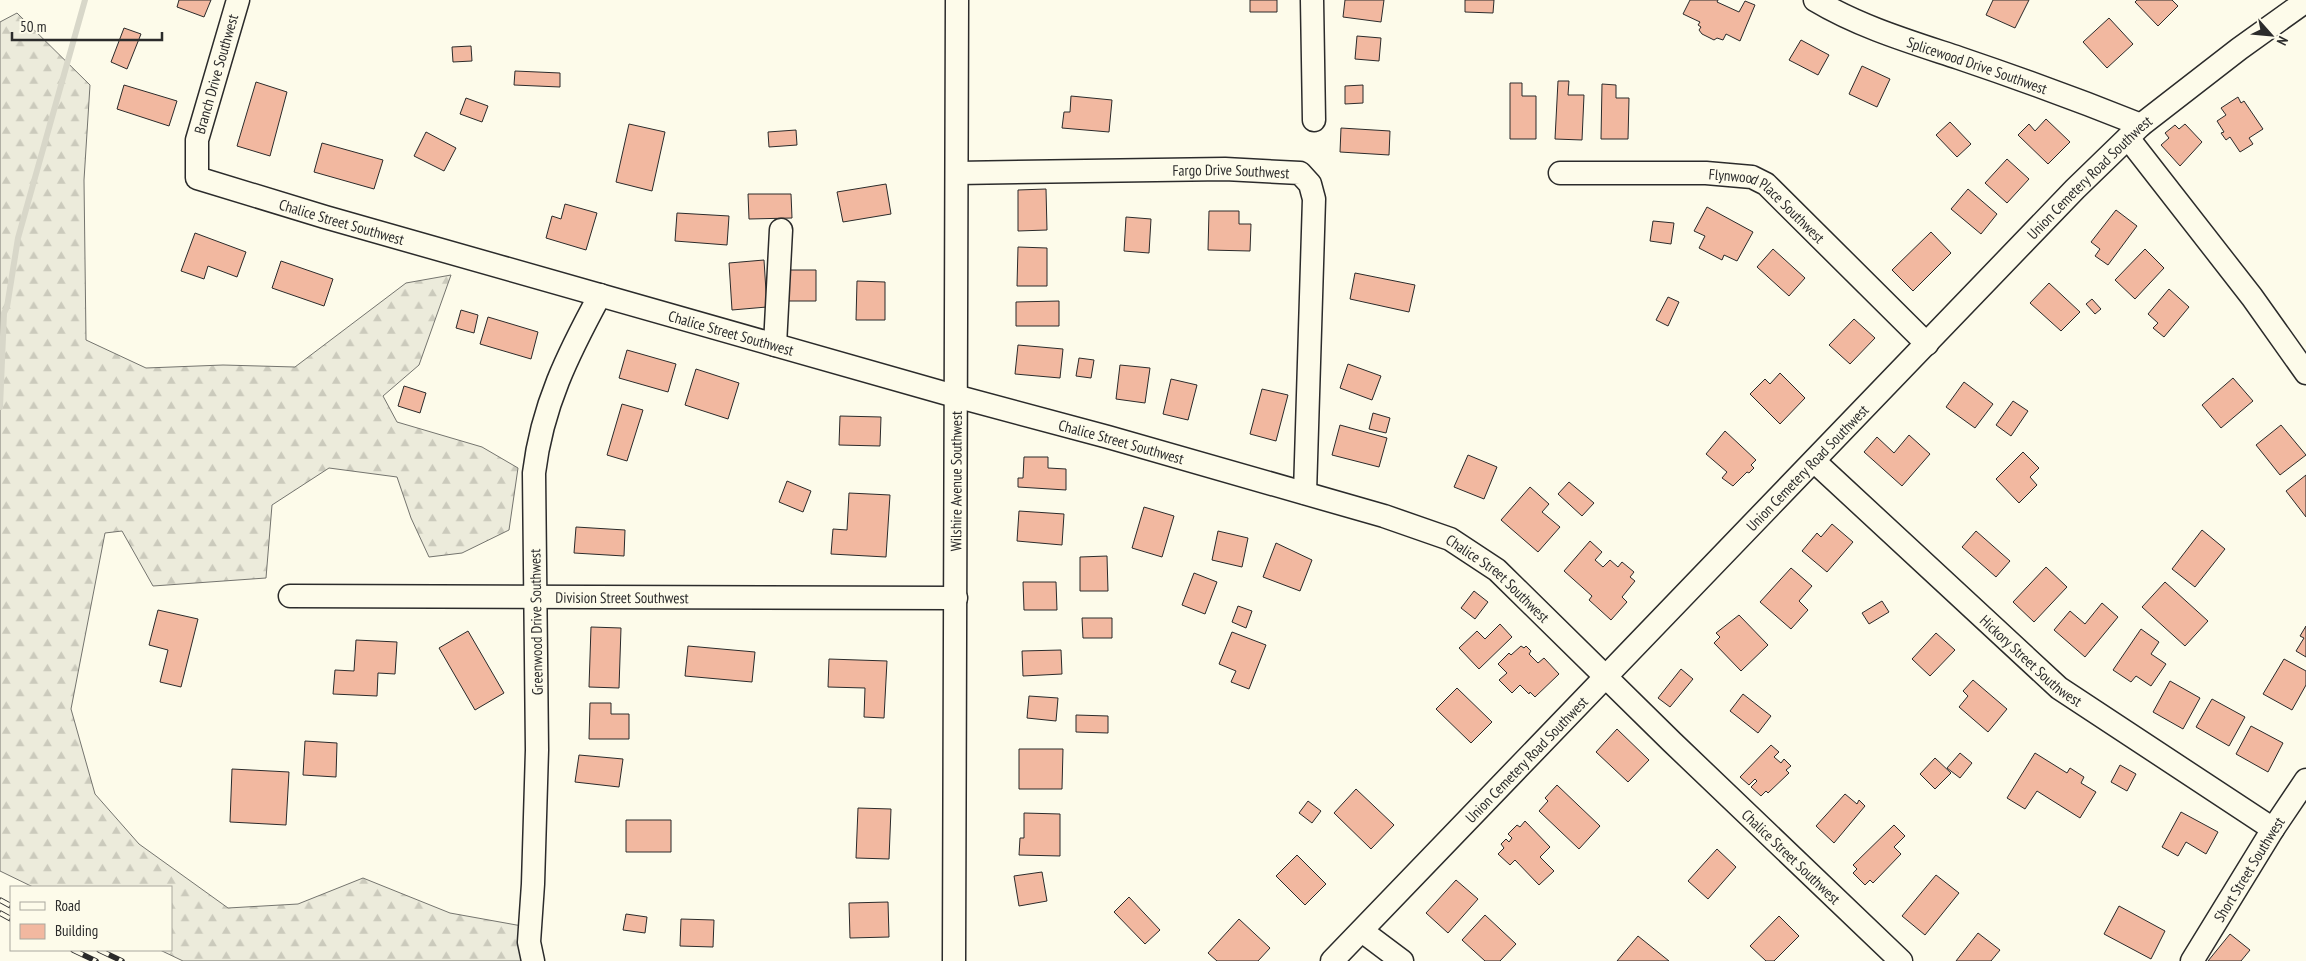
<svg xmlns="http://www.w3.org/2000/svg" width="2306" height="961" viewBox="0 0 2306 961" font-family="'PT Sans Narrow',sans-serif">
  <style>
    .forest { fill: url(#forest-firs); stroke: #74746e }
    .lines { fill: none; stroke-linecap: round; stroke-linejoin: round }
    .stream { stroke: #d8d7c9; stroke-width: 6 }
    .building { fill: #f2b8a0; stroke: #2b2b2b }
    .minor-casing { stroke: #2b2b2b; stroke-width: 25 }
    .minor { stroke: #fdfbea; stroke-width: 22 }
    .rail-casing { stroke: #2b2b2b; stroke-width: 5.5 }
    .rail { stroke: #fdfbea; stroke-width: 4; stroke-dasharray: 11; stroke-linecap: butt }
    .labels { text-anchor: middle; dominant-baseline: central; stroke-width: 4; stroke-linejoin: round; paint-order: stroke }
    .street-label { font-size: 15px; fill: #2b2b2b; stroke: #fdfbea }
  </style>
  <defs>
    <pattern id="forest-firs" width="22" height="20" patternUnits="userSpaceOnUse" patternTransform="scale(1.25)"><rect width="22" height="20" fill="#ecebdb"/><path d="M5 1l3.5 6h-7zM16 11l3.5 6h-7z" fill="#cbcabc"/></pattern>
  </defs>
  <rect width="100%" height="100%" fill="#fdfbea"/>
  <path class="forest" d="M17,13L90,85L84,180L86,340L146,368L223,365L295,367L406,283L451,275L419,365L383,396L397,422L482,447L518,468L509,530L462,553L429,557L411,518L397,477L329,468L272,505L266,578L153,586L122,531L105,533L71,709L95,794L139,844L228,908L298,904L363,878L450,913L522,926L530,961H183L160,950H171V887H33L0,871V22Z"/>
  <g class="lines">
    <path class="stream" d="M0,407L4,313L7,307L18,238L85,0"/>
  </g>
  <path class="building" d="M179,0H211L204,17L177,7Z
    M1250,0H1277V12H1250Z
    M1345,0H1384L1381,22L1343,17Z
    M1465,0H1494L1493,13L1465,12Z
    M1690,0H1718L1717,2L1739,12L1745,1L1755,5L1740,41L1726,34L1723,40L1717,38L1714,40L1702,34L1699,30L1701,27L1698,25L1700,22L1683,14Z
    M1993,0H2029L2015,28L1986,15Z
    M2137,0H2172L2178,6L2158,26L2135,2Z
    M2109,18L2133,44L2107,68L2083,42Z
    M124,28L141,34L127,69L111,62Z
    M1357,36L1381,38L1379,61L1355,59Z
    M1801,40L1829,55L1818,75L1789,60Z
    M471,46L472,61L453,62L452,47Z
    M1862,66L1890,79L1877,107L1849,94Z
    M515,71L560,73V87L514,85Z
    M1558,81H1569L1568,95H1584L1582,140L1555,139Z
    M256,82L287,92L270,156L237,146Z
    M1510,83H1522V96H1536V139H1510Z
    M1602,84L1616,85V98H1629L1628,139H1601Z
    M124,85L177,101L169,126L117,109Z
    M1363,85V103L1345,104V86Z
    M1071,96L1112,100L1109,132L1062,128L1064,112H1070Z
    M2238,97L2241,103L2244,101L2263,129L2249,138L2253,144L2240,152L2230,137L2226,140L2221,133L2224,132L2217,121L2226,115L2221,108Z
    M466,98L488,106L482,122L460,114Z
    M2046,119L2070,142L2048,164L2018,135L2029,124L2035,131Z
    M1950,122L1971,144L1957,157L1936,135Z
    M629,124L665,132L652,191L616,182Z
    M2185,124L2202,142L2180,166L2161,145L2169,138L2165,133L2175,125L2179,129Z
    M1341,128L1390,131L1389,155L1340,152Z
    M796,130L797,145L769,147L768,132Z
    M426,132L456,148L444,171L414,156Z
    M322,143L383,160L374,189L314,172Z
    M2007,159L2029,179L2007,203L1985,183Z
    M886,184L891,214L843,222L837,192Z
    M1046,189L1047,230L1018,231V190Z
    M1968,189L1997,214L1981,234L1951,209Z
    M748,194H791L792,218L749,219Z
    M565,204L597,213L586,250L546,238L552,216L561,219Z
    M1707,207L1753,232L1737,261L1724,255L1722,260L1699,248L1705,236L1694,231Z
    M2116,210L2137,226L2108,265L2095,256L2100,249L2091,242Z
    M1209,211H1239V224H1251L1250,251L1208,250Z
    M677,213L729,216L727,245L675,241Z
    M1126,217L1151,219L1149,253L1124,251Z
    M1653,221L1674,223L1671,244L1650,241Z
    M1931,232L1951,253L1913,291L1892,270Z
    M195,233L246,252L237,277L208,266L204,279L181,271Z
    M1018,247L1047,248V286H1017Z
    M1773,249L1805,278L1789,296L1757,267Z
    M2145,249L2164,268L2135,299L2115,280Z
    M764,260L767,307L732,310L729,263Z
    M281,261L333,279L324,306L272,288Z
    M784,270H816V301H784Z
    M1355,273L1415,285L1409,312L1350,299Z
    M857,281L885,282V320H856Z
    M2049,283L2080,312L2061,331L2030,303Z
    M2169,289L2189,307L2164,337L2153,328L2158,323L2148,314Z
    M1668,297L1679,302L1668,326L1656,320Z
    M2092,299L2101,309L2095,314L2086,304Z
    M1059,301V326H1016V302Z
    M461,310L478,315L474,333L456,328Z
    M488,317L538,332L531,359L480,344Z
    M1854,319L1875,338L1850,364L1829,345Z
    M1018,345L1063,349L1060,378L1015,374Z
    M627,350L676,364L668,392L619,378Z
    M1079,358L1094,360L1091,378L1076,376Z
    M1348,364L1381,376L1372,400L1340,388Z
    M1120,365L1150,368L1145,403L1116,399Z
    M696,369L739,383L728,419L685,405Z
    M1780,373L1805,398L1780,424L1750,394L1765,379L1770,384Z
    M2233,378L2253,401L2221,428L2202,405Z
    M1171,379L1197,385L1188,420L1163,414Z
    M1964,382L1993,404L1975,428L1946,407Z
    M404,386L426,393L420,413L398,406Z
    M1262,389L1288,395L1276,441L1250,434Z
    M2013,401L2028,411L2011,436L1996,425Z
    M622,404L643,410L627,461L607,455Z
    M1373,413L1390,418L1386,433L1369,429Z
    M840,416L881,417L880,446L839,445Z
    M1340,425L1387,438L1379,467L1332,455Z
    M2281,425L2306,455L2280,475L2256,445Z
    M1725,431L1756,460L1751,465L1754,468L1749,473L1747,472L1733,486L1722,478L1727,472L1706,454Z
    M1909,435L1930,454L1902,486L1864,452L1877,437L1894,453Z
    M2023,452L2039,468L2030,477L2037,485L2019,503L1996,479Z
    M1468,455L1497,467L1484,499L1454,487Z
    M1024,457H1048V468L1066,469V490L1018,487V478H1023Z
    M2306,475V517L2286,491Z
    M787,481L811,491L803,512L779,502Z
    M1569,482L1594,503L1582,516L1558,494Z
    M1530,487L1549,504L1542,512L1560,527L1538,552L1501,520Z
    M849,493L890,495L886,557L831,554L833,529L847,530Z
    M1144,507L1174,516L1162,557L1132,548Z
    M1019,511L1064,514L1062,545L1017,541Z
    M1832,524L1853,542L1827,572L1802,551L1817,533L1821,537Z
    M576,527L625,530L624,556L574,553Z
    M2202,530L2225,549L2195,587L2172,569Z
    M1218,531L1248,538L1242,567L1212,560Z
    M1976,531L2010,561L1996,577L1962,547Z
    M1590,541L1602,552L1595,560L1603,567L1610,560L1618,567L1622,562L1634,572L1630,577L1635,581L1622,597L1627,602L1611,620L1589,600L1592,596L1564,571Z
    M1276,543L1312,560L1300,591L1263,577Z
    M1107,556L1108,591H1080V557Z
    M2046,567L2067,587L2034,622L2013,602Z
    M1791,568L1812,586L1799,601L1808,610L1791,629L1760,602Z
    M1194,573L1217,582L1205,614L1182,605Z
    M1023,582H1056L1057,610H1024Z
    M2165,582L2208,621L2185,646L2142,607Z
    M1474,591L1488,602L1475,619L1461,608Z
    M1882,601L1889,612L1869,624L1862,613Z
    M2102,603L2118,617L2085,657L2054,630L2070,611L2085,624Z
    M1238,606L1252,611L1246,628L1232,622Z
    M158,610L198,619L181,687L160,682L168,650L149,645Z
    M1739,615L1768,645L1741,671L1714,643L1720,637L1716,633Z
    M1082,618H1112V638H1083Z
    M1500,624L1512,637L1479,669L1459,648L1477,631L1485,639Z
    M2306,626V657L2296,651L2304,638L2300,636Z
    M591,627L621,628L619,688L589,687Z
    M2141,629L2159,642L2151,654L2166,664L2151,686L2136,676L2131,682L2113,670Z
    M468,631L504,693L475,710L439,648Z
    M1232,632L1266,645L1249,689L1231,682L1236,671L1219,664Z
    M1936,633L1955,650L1930,676L1912,659Z
    M356,640L397,642L395,674L378,673L377,696L333,694L335,670L354,671Z
    M688,646L755,652L752,682L685,676Z
    M1521,646L1524,648L1526,646L1531,651L1529,654L1538,663L1544,658L1559,674L1535,697L1530,692L1529,694L1520,685L1512,693L1499,680L1507,673L1498,664L1509,653L1511,655Z
    M1061,650L1062,674L1023,676L1022,651Z
    M829,659L887,661L884,718L864,717L865,688L828,687Z
    M2284,659L2306,671V685L2292,710L2263,694Z
    M1681,669L1693,679L1670,707L1658,698Z
    M1973,680L2007,709L1988,732L1959,707L1968,696L1963,691Z
    M2170,681L2200,698L2183,729L2153,712Z
    M1457,688L1492,722L1471,743L1436,709Z
    M1743,694L1771,716L1758,733L1730,711Z
    M1029,696L1058,698L1056,721L1027,718Z
    M2212,699L2245,717L2229,746L2196,727Z
    M590,703H611V714H629V739H589Z
    M1076,715L1108,716V733L1076,732Z
    M2251,726L2283,743L2268,772L2236,754Z
    M1617,729L1649,760L1628,782L1596,752Z
    M305,741L337,743L336,777L303,775Z
    M1771,745L1779,752L1774,757L1781,763L1784,759L1791,766L1786,770L1789,773L1768,793L1766,791L1761,796L1751,787L1757,781L1755,779L1749,785L1740,777Z
    M1019,749H1063L1062,789H1019Z
    M1960,753L1972,763L1960,778L1947,768Z
    M2035,753L2067,773L2070,768L2084,777L2081,783L2096,792L2080,818L2037,791L2025,809L2007,798Z
    M579,755L623,759L619,787L575,782Z
    M1935,758L1951,773L1935,789L1920,774Z
    M2120,765L2136,774L2127,791L2111,782Z
    M232,769L289,772L286,825L230,822Z
    M1557,785L1600,826L1579,849L1539,811L1548,801L1545,798Z
    M1356,789L1394,825L1371,849L1334,813Z
    M1845,794L1857,804L1859,800L1865,806L1834,843L1816,826Z
    M1308,801L1321,811L1312,823L1299,813Z
    M858,808L891,809L889,859L856,858Z
    M2181,812L2218,832L2206,854L2186,842L2178,856L2162,847Z
    M1024,813L1060,814V856L1019,855L1020,838H1024Z
    M626,820H671V852H626Z
    M1525,821L1550,847L1540,857L1554,871L1539,885L1515,860L1510,865L1498,854L1504,848L1501,844L1506,839L1509,842L1512,838L1508,834L1517,825L1520,827Z
    M1894,825L1905,836L1894,847L1901,854L1873,883L1870,880L1865,885L1853,873L1857,869L1853,865Z
    M1717,849L1736,867L1708,899L1688,881Z
    M1297,855L1326,884L1305,905L1276,876Z
    M1042,872L1047,901L1019,906L1014,876Z
    M1936,875L1959,893L1925,935L1902,916Z
    M1456,880L1478,899L1448,933L1426,913Z
    M1129,897L1160,930L1145,944L1114,912Z
    M888,902L889,937L850,938L849,903Z
    M2119,906L2165,931L2151,959L2104,934Z
    M626,914L647,917L645,933L623,930Z
    M1485,915L1516,944L1500,961H1485L1462,940Z
    M1779,916L1799,936L1774,961H1766L1750,946Z
    M681,919L714,920L713,947L680,946Z
    M1239,919L1270,948L1258,961H1217L1208,953Z
    M1978,933L2000,950L1991,961H1956Z
    M2230,934L2250,950L2241,961H2208Z
    M1638,936L1669,961H1617Z"/>
  <g class="lines">
    <defs>
      <g id="minor">
        <path id="s1" d="M238,0L197,140V178L325,217L944,393L1108,437L1384,516L1450,539L1497,570L1672,742L1901,961"/>
        <path d="M1312,0L1314,120"/>
        <path id="s2" d="M1815,0C1860,27 1911,42 1959,58C2021,79 2081,101 2141,125"/>
        <path d="M2128,138L2252,297L2306,373"/>
        <path id="s3" d="M957,173L1225,169L1300,173L1310,184L1314,199L1305,493"/>
        <path id="s4" d="M1560,173H1706L1752,177L1766,184L1927,344"/>
        <path d="M775,345L781,230"/>
        <path id="s5" d="M1814,461L2059,688L2273,829"/>
        <path id="s6" d="M290,596L956,598"/>
        <path d="M1362,931L1402,961"/>
        <path d="M533,961L529,942L533,884L537,750L534,473C542,406 568,354 600,295"/>
        <path id="s7" d="M954,961L957,0"/>
        <path id="s8" d="M1332,961L2075,189L2141,125L2239,49L2306,1"/>
        <path id="s9" d="M2192,961L2273,829L2306,780"/>
      </g>
    </defs>
    <use href="#minor" class="minor-casing"/>
    <use href="#minor" class="minor"/>
    <defs>
      <path id="rail" d="M0,900L11,906
        M0,913L11,919
        M73,950L96,961
        M99,950L122,961"/>
    </defs>
    <use href="#rail" class="rail-casing"/>
    <use href="#rail" class="rail"/>
  </g>
  <g class="labels">
    <g class="street-label">
      <text stroke="none"><textPath href="#s2" startOffset="175">Splicewood Drive Southwest</textPath></text>
      <text transform="translate(216 74) rotate(-74)">Branch Drive Southwest</text>
      <text stroke="none"><textPath href="#s3" startOffset="274">Fargo Drive Southwest</textPath></text>
      <text stroke="none"><textPath href="#s8" startOffset="1090">Union Cemetery Road Southwest</textPath></text>
      <text stroke="none"><textPath href="#s4" startOffset="218">Flynwood Place Southwest</textPath></text>
      <text stroke="none"><textPath href="#s1" startOffset="335">Chalice Street Southwest</textPath></text>
      <text stroke="none"><textPath href="#s1" startOffset="740">Chalice Street Southwest</textPath></text>
      <text stroke="none"><textPath href="#s1" startOffset="1145">Chalice Street Southwest</textPath></text>
      <text stroke="none"><textPath href="#s8" startOffset="685">Union Cemetery Road Southwest</textPath></text>
      <text stroke="none"><textPath href="#s7" startOffset="480">Wilshire Avenue Southwest</textPath></text>
      <text stroke="none"><textPath href="#s1" startOffset="1550">Chalice Street Southwest</textPath></text>
      <text stroke="none"><textPath href="#s6" startOffset="332">Division Street Southwest</textPath></text>
      <text transform="translate(536 622) rotate(-91)">Greenwood Drive Southwest</text>
      <text stroke="none"><textPath href="#s5" startOffset="295">Hickory Street Southwest</textPath></text>
      <text stroke="none"><textPath href="#s8" startOffset="280">Union Cemetery Road Southwest</textPath></text>
      <text stroke="none"><textPath href="#s1" startOffset="1955">Chalice Street Southwest</textPath></text>
      <text stroke="none"><textPath href="#s9" startOffset="108">Short Street Southwest</textPath></text>
    </g>
  </g>
  <rect x="10" y="886" width="162" height="65" fill="#fdfbea" stroke="#a9a89e"/>
  <rect x="20" y="902" width="25" height="8" fill="#fdfbea" stroke="#a9a89e"/>
  <text x="55" y="911" font-size="15" fill="#2b2b2b">Road</text>
  <rect x="20" y="924" width="25" height="15" fill="#f2b8a0" stroke="#a9a89e"/>
  <text x="55" y="936" font-size="15" fill="#2b2b2b">Building</text>
  <g transform="translate(2271 35) rotate(117)" stroke="#fdfbea" stroke-width="4" paint-order="stroke">
  <path d="M0-4L9 19L0 12L-9 19Z" fill="#2b2b2b"/>
  <text y="-8" font-size="14" font-weight="bold" text-anchor="middle" fill="#2b2b2b">N</text>
  </g>
  <path d="M12 32v8h150v-8" fill="none" stroke="#2b2b2b" stroke-width="2.5"/>
  <text x="20" y="32" font-size="15" fill="#2b2b2b" stroke="#fdfbea" stroke-width="4" paint-order="stroke">50 m</text>
</svg>
